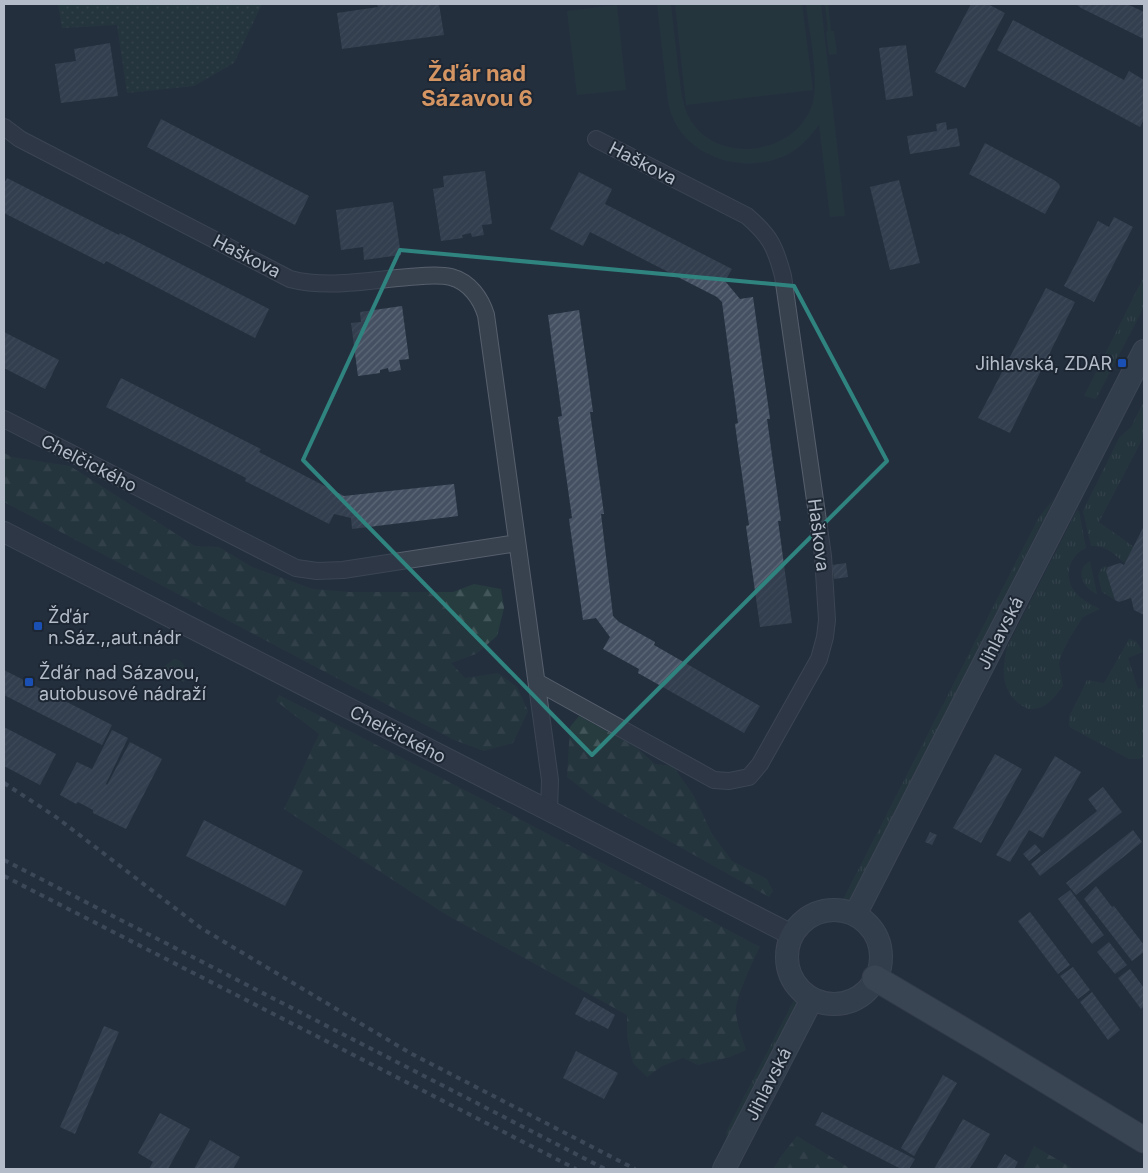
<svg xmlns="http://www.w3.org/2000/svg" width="1148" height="1173" viewBox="0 0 1148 1173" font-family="Inter,sans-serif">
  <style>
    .grass { fill: url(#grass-tufts) }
    .forest { fill: url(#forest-firs) }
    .park { fill: url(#park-dots) }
    .garden { fill: #263c3f }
    .building { fill: url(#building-hatch) }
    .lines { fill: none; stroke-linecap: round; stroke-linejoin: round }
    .minor-casing { stroke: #565f6c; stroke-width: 18 }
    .tertiary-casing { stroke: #565f6c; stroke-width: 22 }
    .secondary-casing { stroke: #565f6c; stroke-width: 24 }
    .primary-casing { stroke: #414a57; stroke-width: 27 }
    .minor { stroke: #38414e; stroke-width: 16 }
    .tertiary { stroke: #38414e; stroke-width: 20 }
    .secondary { stroke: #465061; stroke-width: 22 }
    .primary { stroke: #56606e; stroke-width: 25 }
    .rail { stroke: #5a6575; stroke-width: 4; stroke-dasharray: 5 5; stroke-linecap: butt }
    .marked { fill: none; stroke: #308480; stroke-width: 4; stroke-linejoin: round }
    .transit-dot { fill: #1a4fb4; stroke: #1d2633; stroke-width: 2 }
    .labels { text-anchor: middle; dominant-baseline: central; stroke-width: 4; stroke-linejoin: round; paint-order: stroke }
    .street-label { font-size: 18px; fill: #b4bcc9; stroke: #1d2633 }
    .poi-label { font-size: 18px; fill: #b4bcc9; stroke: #1d2633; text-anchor: start }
    .district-label { font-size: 22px; font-weight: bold; fill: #d59563; stroke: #1d2633 }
  </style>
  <defs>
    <pattern id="grass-tufts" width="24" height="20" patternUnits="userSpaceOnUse" patternTransform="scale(1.25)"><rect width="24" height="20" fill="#263c3f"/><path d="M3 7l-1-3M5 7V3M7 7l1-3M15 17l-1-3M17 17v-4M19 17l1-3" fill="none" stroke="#435659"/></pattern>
    <pattern id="forest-firs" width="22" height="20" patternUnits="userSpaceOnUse" patternTransform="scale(1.25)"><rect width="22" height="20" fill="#263c3f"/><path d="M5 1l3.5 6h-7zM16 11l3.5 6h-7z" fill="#435659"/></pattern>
    <pattern id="park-dots" width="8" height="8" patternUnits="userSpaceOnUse" patternTransform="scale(1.25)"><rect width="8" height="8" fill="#263c3f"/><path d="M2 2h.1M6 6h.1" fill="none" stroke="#435659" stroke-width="1.8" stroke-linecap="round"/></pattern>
    <pattern id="building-hatch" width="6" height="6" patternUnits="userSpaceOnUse" patternTransform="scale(1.25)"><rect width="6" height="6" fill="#455162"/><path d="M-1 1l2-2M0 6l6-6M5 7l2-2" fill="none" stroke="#5d6877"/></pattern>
  </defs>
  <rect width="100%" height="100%" fill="#242f3e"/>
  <path class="grass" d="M1144,276V307L1096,399L1084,396Z
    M1144,401V436L1099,522L1134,547L1125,563C1113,554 1107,545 1091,546L1083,511L1119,438L1131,427Z
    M1055,497L852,897L836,913L1039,517Z
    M1077,510L1079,511L1086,548C1070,555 1063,575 1074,591C1080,599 1091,604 1100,609L1083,617L1069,639L1061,656L1059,664L1063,686C1053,699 1046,710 1028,709C1001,696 1001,673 1007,647Z
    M1090,561L1097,594C1084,588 1073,571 1090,561Z
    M1105,566L1108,567L1115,600L1102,592C1100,582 1094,572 1105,566Z
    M1129,639L1136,641L1143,652L1128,658L1138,689L1144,687V757L1139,759H1129L1071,728L1069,725V717L1087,680L1104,683Z
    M174,659C185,660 188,672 184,682L162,668Z
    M798,992L796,1006L726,1142L727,1130Z"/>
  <path class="forest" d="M4,453L12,457L70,466L195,546L219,547L252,567L313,589L349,592H453L474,584L501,589L504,608L497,636L476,654L451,663L465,678L498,673L517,687L528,711L513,743L484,751L454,740L4,502Z
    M279,695L488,802L760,947C754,958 736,998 736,1009C736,1023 742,1037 746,1050L730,1057L698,1065L683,1058L662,1066L647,1077L633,1063L627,1036V1015L445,914L284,809L319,734L276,701Z
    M579,716L636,747L655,764L673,766L694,796L712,834L732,861L767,879L773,891L769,897L598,801L567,777L570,727Z
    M797,1136L851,1169H773L782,1155Z
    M1034,1146L1074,1169H1023Z"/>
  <path class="park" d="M58,4H262L234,63L194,86L127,93L117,25L62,28Z"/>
  <path class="garden" d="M657,4H671C673,25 676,46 678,68C681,85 681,104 690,119C716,165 795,156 812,105C820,80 809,31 806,4H821L845,216L830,217L819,125C812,134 805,143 795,150C753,178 685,161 670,110C667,99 667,87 665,76C662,52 660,28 657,4Z
    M675,4H802L813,90L686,105Z
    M825,4H828L831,31H834L837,54L829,55L826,32L828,31Z
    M617,5L626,90L577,95L567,11Z"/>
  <path class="building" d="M377,4H439L444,35L342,49L337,13L378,7Z
    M971,4H988L1005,13L965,88L935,72Z
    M1076,4H1127L1144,12V39L1081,8Z
    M1013,20L1124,80L1129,71L1144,80V119L1140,127L997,50Z
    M110,43L118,96L61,103L55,64L76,61L74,49Z
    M906,45L913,96L886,100L879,48Z
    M161,119L309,196L295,225L147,147Z
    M946,122L947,130L957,128L960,146L910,154L907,136L937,131L936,124Z
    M985,143L1054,180L1059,184L1060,187L1045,214L969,174Z
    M485,171L492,224L482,225L484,235L472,237L471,233L462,235L463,238L441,241L433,189L444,187L443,176Z
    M579,172L612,189L605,204L732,269L725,281L740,299L753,297L770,419H767L781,521H778L792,623L760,627L746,526L749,525L735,424L738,423L722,302L717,297L590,232L583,246L550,229Z
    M7,178L119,235L120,233L269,309L255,338L106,261L104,264L4,213V184Z
    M899,180L920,263L890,270L870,187Z
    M393,202L401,255L364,260L363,247L341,250L336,210Z
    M1114,217L1133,227L1094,302L1064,286L1098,221L1109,227Z
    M1046,288L1075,302L1010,433L978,418Z
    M402,306L409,359L399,360L401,370L389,372L388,368L380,370V373L358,376L351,323L361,322L360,312Z
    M579,310L593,412H590L604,514H601L613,616L619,622L655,642L654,645L760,706L744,733L638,673L639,669L603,649L610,637L596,618L583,620L569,519L572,518L558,417L562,416L548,315Z
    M4,332L59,360L45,389L4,368Z
    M121,378L261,449L259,452L344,496L454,484L458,516L352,529L351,518L334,514L329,524L245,481L246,478L106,407Z
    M1144,526V615L1134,610L1131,598L1119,602L1115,600L1106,571L1108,567L1120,563L1124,565Z
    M846,563L848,577L834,579L832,565Z
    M4,670L112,725L102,745L4,695Z
    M4,727L56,754L40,785L4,766Z
    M112,730L128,738L106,784L107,785L130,742L162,759L126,829L93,813V810L78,802L76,804L60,795L77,762L92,769Z
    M995,754L1022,769L981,843L953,828Z
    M1055,756L1081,772L1043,838L1029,830L1010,862L996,855Z
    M1103,787L1122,812L1040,876L1031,864L1097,811L1088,799Z
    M204,820L303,871L285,906L186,856Z
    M1133,830L1142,842L1076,895L1066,883Z
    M930,832L937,835L932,845L925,842Z
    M1035,844L1041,851L1029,861L1023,854Z
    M1096,886L1112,907L1114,906L1144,945V952L1132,961L1084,899Z
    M1070,890L1104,935L1092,944L1058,899Z
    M1030,912L1070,965L1058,974L1018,921Z
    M1109,942L1127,965L1115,974L1097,952Z
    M1073,967L1090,990L1078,999L1060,976Z
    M1130,969L1144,988V1006L1141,1009L1118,978Z
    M1092,992L1120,1030L1108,1040L1080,1002Z
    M584,997L615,1015L608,1029L591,1020L590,1022L575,1014Z
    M104,1026L119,1032L75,1134L60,1127Z
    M576,1051L618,1073L604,1099L563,1078Z
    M943,1075L957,1083L914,1156L901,1148Z
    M822,1112L915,1159L909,1169H901L815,1125Z
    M160,1113L190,1129L168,1169H149L153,1162L138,1153Z
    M963,1119L990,1134L976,1159L969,1169H934Z
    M210,1140L240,1157L233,1169H194Z
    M1005,1154L1018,1162L1014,1169H996Z"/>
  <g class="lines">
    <defs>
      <path id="minor" d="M4,127L20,139L290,279C328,289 370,280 409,277C423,276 438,274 451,277C470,282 481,299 486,315L550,780L549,811
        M4,419L296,568L317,571L343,570L517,543
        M537,682L714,780L729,781L749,777L760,764L819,659L825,637L827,620L823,556L783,276C775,246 770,236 747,216L596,139"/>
      <path id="tertiary" d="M4,532L792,935"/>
      <path id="secondary" d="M787 957a47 47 0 1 1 94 0a47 47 0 1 1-94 0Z
        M855,915L1144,351
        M724,1169L812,999"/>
      <path id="primary" d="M875,978L988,1045L1144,1140"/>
    </defs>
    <use href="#minor" class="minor-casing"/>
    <use href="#tertiary" class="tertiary-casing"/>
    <use href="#secondary" class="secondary-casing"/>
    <use href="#primary" class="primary-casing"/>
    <use href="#minor" class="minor"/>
    <use href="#tertiary" class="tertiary"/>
    <use href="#secondary" class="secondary"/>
    <use href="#primary" class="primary"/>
    <path class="rail" d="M4,783L56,817L201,928L410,1053L635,1169
      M4,860L605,1169
      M4,876L576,1169"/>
  </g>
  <path d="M0 0H1148V1173H0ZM400,250L794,286L887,461L592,755L303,460Z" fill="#242f3e" fill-opacity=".55" fill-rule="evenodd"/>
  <path class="marked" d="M400,250L794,286L887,461L592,755L303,460Z"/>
  <g class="transit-dot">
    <rect x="1117" y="358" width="10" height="10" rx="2.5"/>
    <rect x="33" y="621" width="10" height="10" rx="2.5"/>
    <rect x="24" y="677" width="10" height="10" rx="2.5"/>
  </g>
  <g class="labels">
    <g class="street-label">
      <text transform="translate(643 163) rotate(27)">Haškova</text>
      <text transform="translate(247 256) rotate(27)">Haškova</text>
      <text transform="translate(89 463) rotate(27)">Chelčického</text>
      <text transform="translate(819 535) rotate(83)">Haškova</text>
      <text transform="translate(1000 633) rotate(-63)">Jihlavská</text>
      <text transform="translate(398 734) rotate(27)">Chelčického</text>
      <text transform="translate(768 1084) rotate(-63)">Jihlavská</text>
    </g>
    <g class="poi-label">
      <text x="1112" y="363" text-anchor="end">Jihlavská, ZDAR</text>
      <text x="48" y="616">Žďár<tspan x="48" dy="21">n.Sáz.,,aut.nádr</tspan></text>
      <text x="39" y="672">Žďár nad Sázavou,<tspan x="39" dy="21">autobusové nádraží</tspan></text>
    </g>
    <g class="district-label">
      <text x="477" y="73">Žďár nad<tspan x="477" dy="25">Sázavou 6</tspan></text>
    </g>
  </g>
  <rect width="1148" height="1173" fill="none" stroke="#b4bcc9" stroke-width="10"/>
</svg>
